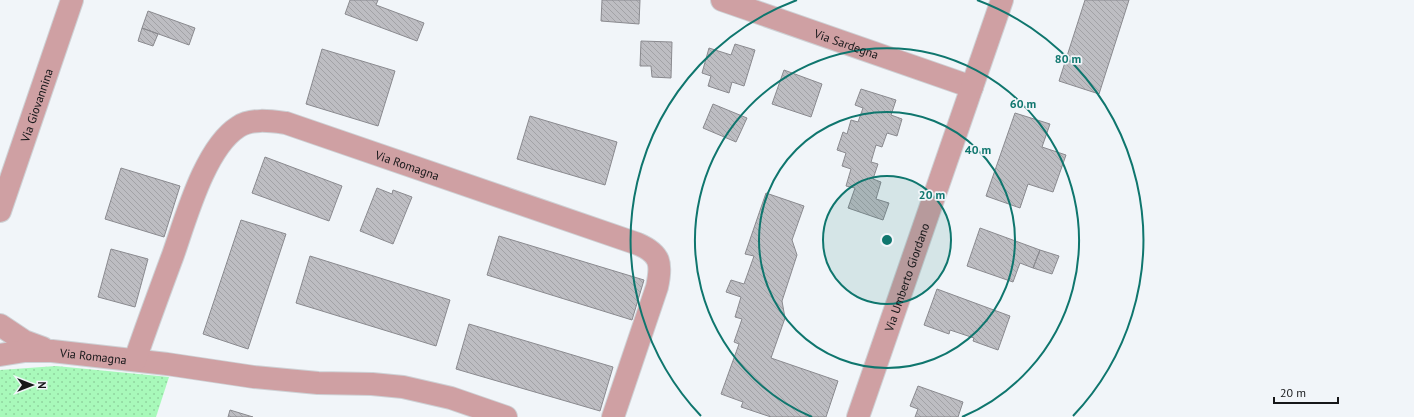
<svg xmlns="http://www.w3.org/2000/svg" width="1414" height="417" viewBox="0 0 1414 417" font-family="'PT Sans',sans-serif">
  <style>
    .grass { fill: url(#grass-dots) }
    .building { fill: url(#building-back-hatch); stroke: #8a8a8f }
    .lines { fill: none; stroke-linecap: round; stroke-linejoin: round }
    .minor-casing { stroke: #ced1d5; stroke-width: 24 }
    .minor { stroke: #cfa0a3; stroke-width: 22 }
    .ring { fill: none; stroke: #0f766e; stroke-width: 2 }
    .labels { text-anchor: middle; dominant-baseline: central; stroke-width: 3.5; stroke-linejoin: round; paint-order: stroke }
    .street-label { font-size: 12px; fill: #161719; stroke: #f1f5f9 }
    .centre { fill: #0f766e; stroke: #f1f5f9; stroke-width: 2 }
    .ring-label { font-size: 12px; text-anchor: middle; font-weight: bold; fill: #0f766e; stroke: #f1f5f9; stroke-width: 3.5; stroke-linejoin: round; paint-order: stroke }
  </style>
  <defs>
    <pattern id="grass-dots" width="8" height="8" patternUnits="userSpaceOnUse"><rect width="8" height="8" fill="#a8f9ba"/><path d="M2 2h.1M6 6h.1" fill="none" stroke="#90d59f" stroke-width="1.8" stroke-linecap="round"/></pattern>
    <pattern id="building-back-hatch" width="6" height="6" patternUnits="userSpaceOnUse"><rect width="6" height="6" fill="#bdbdc2"/><path d="M-1 5l2 2M0 0l6 6M5-1l2 2" fill="none" stroke="#a2a2a6"/></pattern>
  </defs>
  <rect width="100%" height="100%" fill="#f1f5f9"/>
  <path class="grass" d="M56,366L169,377L156,417H0V370Z"/>
  <path class="building" d="M350,0H378L376,5L424,23L417,41L345,14Z
    M602,0H640L639,24L601,21Z
    M1085,0H1129L1099,94L1059,81Z
    M148,11L195,28L189,45L142,28Z
    M142,28L158,34L153,46L138,41Z
    M641,41L672,42L671,78L652,77L651,66H640Z
    M735,44L755,50L744,86L732,82L729,93L708,86L711,76L702,73L709,48L731,55Z
    M322,49L395,71L378,126L306,104Z
    M784,70L822,84L811,117L772,104Z
    M861,89L896,100L891,115L902,119L897,136L887,133L882,147L876,145L871,162L878,164L873,179L881,182L876,199L889,203L883,220L848,208L855,188L846,186L851,169L842,166L846,153L837,150L843,132L847,134L851,120L858,122L863,108L855,105Z
    M713,104L747,118L736,142L703,128Z
    M1015,113L1050,124L1042,147L1066,155L1053,192L1028,184L1020,208L986,196Z
    M530,116L617,142L605,185L517,159Z
    M265,157L342,186L329,221L252,193Z
    M121,168L180,186L164,237L105,219Z
    M377,188L392,194L393,190L412,197L393,244L360,231Z
    M766,193L804,206L792,240L797,255L782,301L785,318L771,358L838,381L826,417H771L741,407L743,402L721,394L739,344L734,342L742,319L735,317L741,297L726,292L731,280L744,284L754,256L745,254Z
    M241,220L286,234L248,349L203,334Z
    M980,228L1040,250L1033,268L1020,263L1013,282L967,266Z
    M499,236L644,280L632,320L487,275Z
    M111,249L148,259L135,307L98,297Z
    M1040,250L1059,256L1052,274L1033,268Z
    M310,256L450,300L436,346L296,303Z
    M937,289L1010,316L998,350L973,341L974,338L950,330L949,334L924,325Z
    M469,324L613,367L600,411L456,369Z
    M918,386L963,402L958,417H915L918,409L910,406Z
    M230,410L253,417H228Z"/>
  <g class="lines">
    <defs>
      <g id="minor">
        <path id="s1" d="M722,0L972,87"/>
        <path id="s2" d="M0,211L72,0"/>
        <path d="M0,325L24,341L43,348"/>
        <path id="s3" d="M0,355L25,351H52L167,364L254,377L318,383L372,384L403,387L451,398L506,417"/>
        <path id="s4" d="M135,360C147,325 160,290 173,255C186,218 205,148 238,127C251,118 271,121 286,123L638,244C661,254 662,264 657,287L613,417"/>
        <path id="s5" d="M858,417L1002,0"/>
      </g>
    </defs>
    <use href="#minor" class="minor-casing"/>
    <use href="#minor" class="minor"/>
  </g>
  <circle cx="887" cy="240" r="64" fill="#0f766e" fill-opacity=".12"/>
  <g class="ring">
    <circle cx="887" cy="240" r="64"/>
    <circle cx="887" cy="240" r="128"/>
    <path d="M812 417A192 192 0 1 1 962 417"/>
    <path d="M701 416A256 256 0 0 1 797 0M977 0A256 256 0 0 1 1073 416"/>
  </g>
  <g class="labels">
    <g class="street-label">
      <text stroke="none"><textPath href="#s1" startOffset="132">Via Sardegna</textPath></text>
      <text stroke="none"><textPath href="#s2" startOffset="112">Via Giovannina</textPath></text>
      <text stroke="none"><textPath href="#s4" startOffset="435">Via Romagna</textPath></text>
      <text stroke="none"><textPath href="#s5" startOffset="148">Via Umberto Giordano</textPath></text>
      <text stroke="none"><textPath href="#s3" startOffset="94">Via Romagna</textPath></text>
    </g>
  </g>
  <circle cx="887" cy="240" r="6" class="centre"/>
  <g class="ring-label">
    <text x="1068" y="63">80 m</text>
    <text x="1023" y="108">60 m</text>
    <text x="978" y="154">40 m</text>
    <text x="932" y="199">20 m</text>
  </g>
  <g transform="translate(32 385) rotate(90)" stroke="#f1f5f9" stroke-width="3" paint-order="stroke">
  <path d="M0-3L7 15L0 10L-7 15Z" fill="#161719"/>
  <text y="-6" font-size="11" font-weight="bold" text-anchor="middle" fill="#161719">N</text>
  </g>
  <path d="M1274 397v6h64v-6" fill="none" stroke="#161719" stroke-width="2"/>
  <text x="1280" y="397" font-size="12" fill="#161719" stroke="#f1f5f9" stroke-width="3" paint-order="stroke">20 m</text>
</svg>
